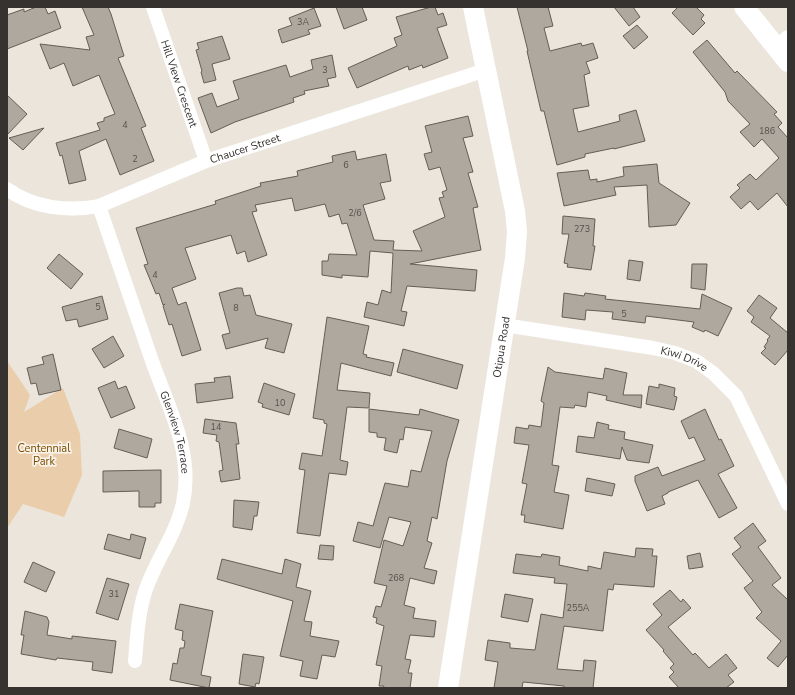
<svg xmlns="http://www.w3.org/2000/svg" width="795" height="695" viewBox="0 0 795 695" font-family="'Nunito Sans',sans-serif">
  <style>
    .green { fill: #eacdaa }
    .building { fill: #afa89f; stroke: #645e56 }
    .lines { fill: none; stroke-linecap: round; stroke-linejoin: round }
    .street { stroke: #fff; stroke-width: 14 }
    .secondary { stroke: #fff; stroke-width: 20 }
    .labels { text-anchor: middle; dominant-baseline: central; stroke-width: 3.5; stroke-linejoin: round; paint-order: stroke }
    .number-label { font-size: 9px; fill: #54504b }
    .street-label { font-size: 11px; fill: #35322f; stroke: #f9f2e9 }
    .park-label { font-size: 11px; fill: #784d00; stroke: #f9f2e9 }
  </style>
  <rect width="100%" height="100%" fill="#ece5dc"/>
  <path class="green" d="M7,361L30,395L24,412L63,388L80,434L82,475L64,517L23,504L7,528Z"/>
  <path class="building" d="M36,7H45L48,14L55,11L61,28L7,49V15L24,9V12Z
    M82,7H108L111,14L124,56L118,58L146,126L141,128L154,161L120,175L106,139L79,151L86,180L69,184L62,155L60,156L56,143L100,130L97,123L104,121V118L115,114L99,75L73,86L64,63L50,69L40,44L90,50L86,37L94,35Z
    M336,7H362L367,20L344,29Z
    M431,7H435L438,15L443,13L447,25L437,28L448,58L423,68L422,65L409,70L408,66L357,88L348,68L397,46L394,38L402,35L396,17Z
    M517,7H548L553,26L544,28L550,51L581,43L582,46L593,43L598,58L586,62L590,73L584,75L589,106L573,109L578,132L620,121L619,115L636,110L645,141L614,149V148L585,154V157L557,165L544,111H541L527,51H528Z
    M614,7H633L640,17L629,26Z
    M678,7H696L704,15L701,19L705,23L693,35L672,13Z
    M314,8L321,26L308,30L310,34L282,43L278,30L292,25L289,18Z
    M637,25L648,37L634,49L623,36Z
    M222,36L230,59L212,64L216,80L204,83L201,72L202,71L196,50L199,49L197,43Z
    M707,40L735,73L737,71L777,112L774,114L782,123L778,127L788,138V207L777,193L758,210L750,201L741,209L730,197L740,188L737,185L750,174L756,180L779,158L762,139L754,147L740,132L750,124L728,101L725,92L693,52Z
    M332,55L336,77L327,79L329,86L304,91L305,94L293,98L294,102L235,122L211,133L198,98L212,93L217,107L239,99L233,81L286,65L290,77L313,69L311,60Z
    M7,95L27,114L7,135Z
    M468,116L473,136L463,138L473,172L468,173L478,207L473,208L481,250L410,264L477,270L475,291L407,286L401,311L407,312L404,326L364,317L367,302L378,305L382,290L391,293L393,253L370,251L368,277L342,275V278L322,275V261H328L329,254L357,255L347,223L342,224L339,214L329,217L325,204L295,211L292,198L255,205L257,211L252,212L267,255L248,262L245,251L237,254L231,235L185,248L196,279L172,288L178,305L186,302L201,350L182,356L172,324L169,325L163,306L165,304L163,305L159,293L156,294L144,265L148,264L136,228L216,204L215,201L261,186L260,183L298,176L297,171L333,162L332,156L355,151L357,160L386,154L391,181L380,183L385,199L363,205L374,240L394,241L393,250L422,251L413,231L445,217L439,198L444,197L442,192L447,190L440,167L429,170L424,154L432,152L425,126Z
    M44,128L23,150L9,138Z
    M657,164L659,183L690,203L676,225L649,227L647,185L614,187L616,195L564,206L557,173L588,170L590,180L597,179V182L624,176L623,167Z
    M563,216L595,219L593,246H595L591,270L567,267L568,264L564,263L569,234H562Z
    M59,254L83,274L71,289L47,268Z
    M629,260L643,262L640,281L627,279Z
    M692,264H707L705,290L691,288Z
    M237,288H242L244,296L250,295L256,315L292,324L284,353L265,348L268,338L226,349L222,335L230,333L219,293Z
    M564,293L584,296L585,293L606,296L605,299L700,309L702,294L732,308L718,336L705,330L704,332L692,327L694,322L646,316L645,323L612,319L613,312L586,310L585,320L562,317Z
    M759,295L777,308L770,318L788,333V350L775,365L761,353L766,348L764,347L768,341L767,340L770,336L751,322L754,317L747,311Z
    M102,296L108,319L79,327L77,319L66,321L62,307Z
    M327,317L369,326L363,354L367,355L366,357L394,363L391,376L341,363L337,390L370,393L369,408L347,407L340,460L348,462L346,475L329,473L320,536L297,533L305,470L299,469L302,453L322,456L327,424L324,423V420L313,418Z
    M113,336L124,356L104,368L92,349Z
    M403,349L463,365L457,389L397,372Z
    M53,354L61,390L39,395L36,383L31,384L27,368L44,364L42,357Z
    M548,367L555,372L603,379L605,368L627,373L623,395H642L641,408L606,400L607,396L588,392L586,407L575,405L574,408L560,407L552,465L559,466L554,492L569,495L563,529L524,522L525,515H521L527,484L522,483L529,445L514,443L516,427L528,429L529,425L541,427L544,403L541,401Z
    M230,376L233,398L197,403L195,384L215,382L214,378Z
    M115,381L118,389L126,386L135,408L111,418L98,388Z
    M264,383L295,394L289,415L262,407L263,404L258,402Z
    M659,384L675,388L674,396L677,397L674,410L646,404L649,386L659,388Z
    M369,409L419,415L420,409L459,420L447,461L437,519L432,517L427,541L432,543L424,568L437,571L434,584L410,578L404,605L415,608L413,618L436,621L434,637L410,635L405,659L411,660L408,673H412L410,688H383L384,686H379L382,666L376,665L384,626L376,623L377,618L373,617L376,606L381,607L387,586L374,583L384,540L403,546L411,522L389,517L380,548L353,541L358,522L373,526L385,483L408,487L411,470L421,472L432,431L405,427L403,440L400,439L397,453L384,450L386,438L377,437V433L369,432Z
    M705,409L719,440L721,439L734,466L718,474L737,508L719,518L698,480L668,492V493L662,496L665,504L647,511L635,481V476L658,467L662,476L705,460L694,437L689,439L681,421Z
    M205,419L236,423L239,444H236L240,479L221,482L219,471L223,470L219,442L216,441L217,435L203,433Z
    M597,422L609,425L608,429L625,432L624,439L653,445L649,463L627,460L622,447L620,459L576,452L578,436L594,438Z
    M119,429L152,439L147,458L114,448Z
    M161,470V503H155V507H139V491L103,492V471Z
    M587,478L615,484L612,496L585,491Z
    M234,500L259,502L257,516H254L252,530L233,527Z
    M753,523L766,541L758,547L781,578L772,585L788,600V655L778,667L767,658L781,641L756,618L762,612L744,588L753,581L732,554L741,547L734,538Z
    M108,534L130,540L131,534L146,538L140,559L104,549Z
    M320,545L334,546L333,560L318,559Z
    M636,548L653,549L652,556H657L654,587L614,584L613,590L608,589L603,631L564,626L557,669L583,671L584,660L596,661L593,688H564V686L523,682L522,688H494L498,662L485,660L488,640L510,643V648L535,650L541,614L563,618L567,584L554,583L555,578L513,573L516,554L541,557L542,554L560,557L559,565L588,571V566L601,569L604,552L635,557Z
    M700,553L703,567L689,569L687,556Z
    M222,559L282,574L285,559L301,564L296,587L311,591L304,621L312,622L310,636L339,641L335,657L322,655L317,679L300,676L303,661L280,656L293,601L217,579Z
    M33,562L55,572L46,592L24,582Z
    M107,578L129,584L118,620L96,613Z
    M670,590L681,602L683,599L691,608L668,627L693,655L695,653L709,668L726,654L737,668L728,675L734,682L726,688H679L669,677L674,672L670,668L674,664L663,651L664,650L646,630L662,615L653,604Z
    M505,594L533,599L528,622L501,617Z
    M180,604L213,611L201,675L211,677L209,688L170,680L173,663L177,664L180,648H184L185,641L182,640L183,631L175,629Z
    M25,611L47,617L49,622L47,635L72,639V636L116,641L112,673L92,670L93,662L57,658L56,660L21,654L24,635H21Z
    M243,654L264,657L259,684L256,683L255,687L239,684Z"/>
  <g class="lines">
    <g class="street">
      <path id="s1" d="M153,7L206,161"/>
      <path d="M776,47L788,37"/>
      <path id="s2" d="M7,189C33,208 68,212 99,206L206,161L486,70"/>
      <path id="s3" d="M99,206C116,257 134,307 151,358C167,405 194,451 183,503C176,535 155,561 145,592C138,614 137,638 135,661"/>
      <path id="s4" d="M504,325L653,348L675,353L696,361L713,373L736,396L788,504"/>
    </g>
    <g class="secondary">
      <path d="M744,7L788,62"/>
      <path id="s5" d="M448,688L515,258L517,232L515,211L473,7"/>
    </g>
  </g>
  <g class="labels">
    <g class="number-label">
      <text x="303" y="22">3A</text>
      <text x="325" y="70">3</text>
      <text x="125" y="125">4</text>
      <text x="767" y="131">186</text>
      <text x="135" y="159">2</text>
      <text x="346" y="165">6</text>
      <text x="355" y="213">2/6</text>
      <text x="582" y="229">273</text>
      <text x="155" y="275">4</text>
      <text x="98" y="307">5</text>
      <text x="236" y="308">8</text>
      <text x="624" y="314">5</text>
      <text x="280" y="403">10</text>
      <text x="216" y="427">14</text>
      <text x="396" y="578">268</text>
      <text x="114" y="594">31</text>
      <text x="578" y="608">255A</text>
    </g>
    <g class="street-label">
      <text stroke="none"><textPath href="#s1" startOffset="81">Hill View Crescent</textPath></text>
      <text stroke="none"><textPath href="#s2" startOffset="253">Chaucer Street</textPath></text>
      <text stroke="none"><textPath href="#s5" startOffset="345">Otipua Road</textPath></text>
      <text stroke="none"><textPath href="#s4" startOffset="184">Kiwi Drive</textPath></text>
      <text stroke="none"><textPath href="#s3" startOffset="239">Glenview Terrace</textPath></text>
    </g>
    <g class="park-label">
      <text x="44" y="448">Centennial<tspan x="44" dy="13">Park</tspan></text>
    </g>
  </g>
  <rect width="795" height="695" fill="none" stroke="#35322f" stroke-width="16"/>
</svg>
